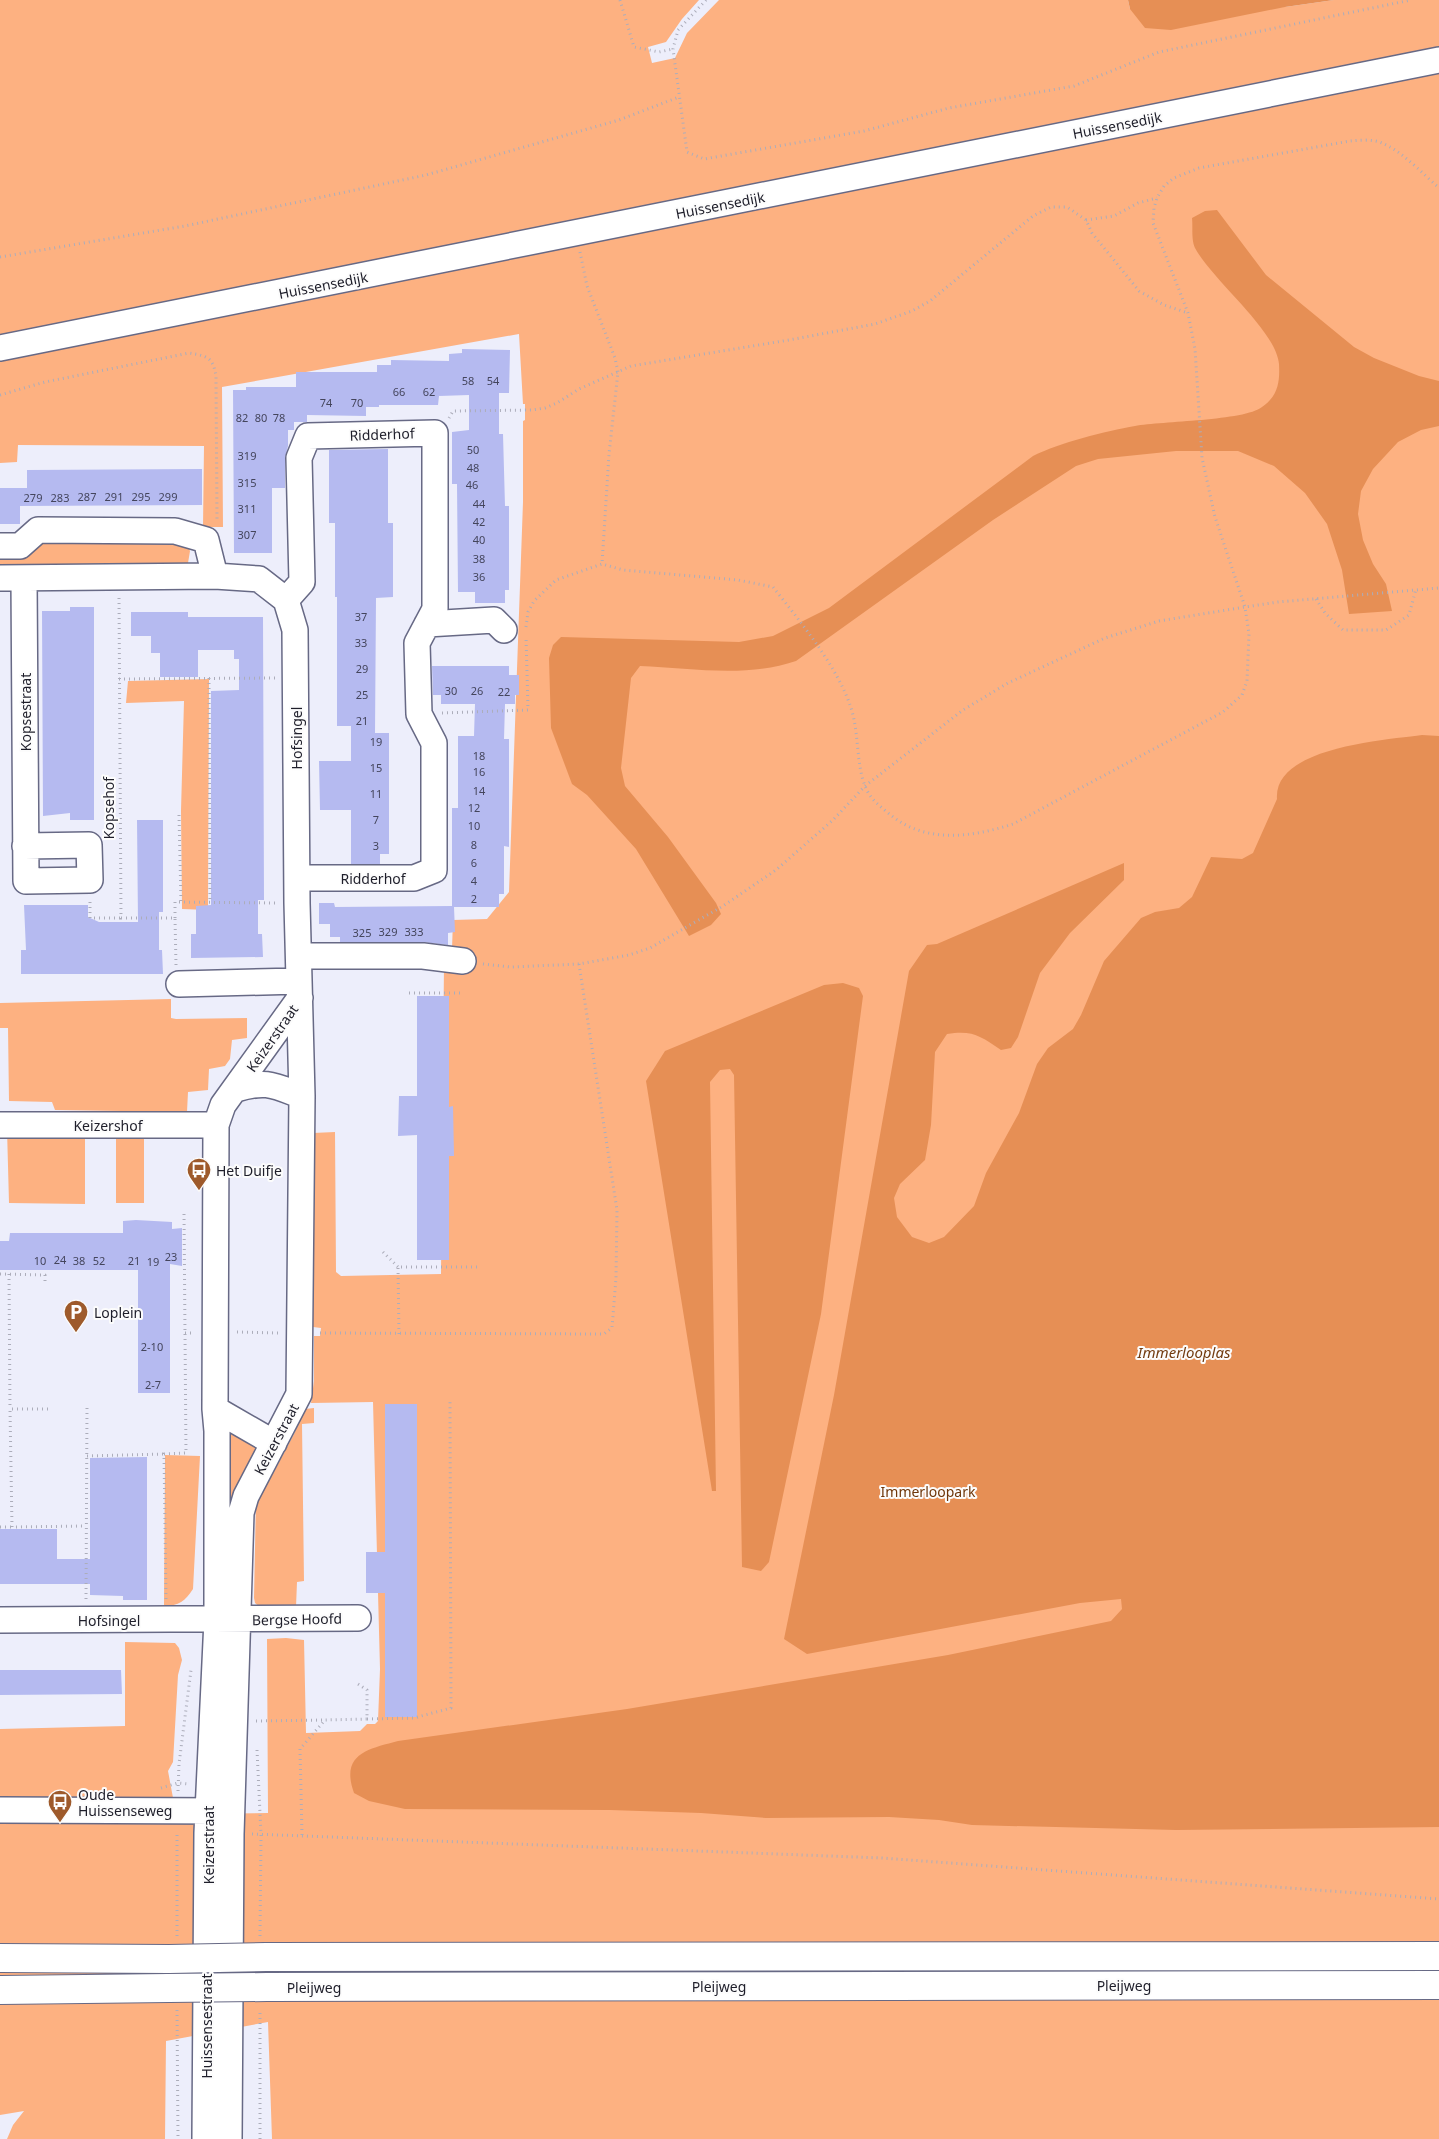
<svg xmlns="http://www.w3.org/2000/svg" width="1439" height="2139" viewBox="0 0 1439 2139" font-family="'Noto Sans',sans-serif">
  <style>
    .green { fill: #fdb181 }
    .water { fill: #e68f55 }
    .building { fill: #b5baf0 }
    .lines { fill: none; stroke-linecap: round; stroke-linejoin: round }
    .minor-casing { stroke: #676985; stroke-width: 28 }
    .highway-casing { stroke: #676985; stroke-width: 30 }
    .path { stroke: #acadba; stroke-width: 3; stroke-dasharray: 1 4; stroke-linecap: butt }
    .minor { stroke: #fff; stroke-width: 25 }
    .highway { stroke: #fff; stroke-width: 28 }
    .highway-bridge-casing { stroke: #676985; stroke-width: 30; stroke-linecap: butt }
    .highway-bridge { stroke: #fff; stroke-width: 28 }
    .labels { text-anchor: middle; dominant-baseline: central; stroke-width: 4; stroke-linejoin: round; paint-order: stroke }
    .number-label { font-size: 11px; fill: #44455c }
    .street-label { font-size: 14px; fill: #1e1e2a; stroke: #fcfcfc }
    .poi-label { font-size: 14px; fill: #1e1e2a; stroke: #fcfcfc; text-anchor: start }
    .park-label { font-size: 14px; fill: #6f370a; stroke: #fcfcfc }
    .water-label { font-size: 15px; font-style: italic; fill: #723a0e; stroke: #fcfcfc }
  </style>
  <rect width="100%" height="100%" fill="#edeefb"/>
  <path class="green" d="M0,0H699L682,19L666,42L648,47L652,63L675,58L687,33L719,0H1128L1130,9L1285,7L1334,0H1439V51L0,340Z
    M1439,65V2139H272L268,2022L166,2041L165,2139H7L13,2125L24,2111L0,2115V1729L125,1726V1642L175,1643L179,1648L182,1660L178,1675L173,1762L168,1771L176,1814L268,1813L267,1639L286,1638L304,1640L306,1733L360,1731L367,1724H375L378,1721L380,1669L373,1402L311,1403L314,1381V1336H320L321,1328L313,1327V1133L335,1132L336,1272L341,1276L441,1274L444,964L452,949L453,920L487,919L509,892L523,502V421L525,420V404H523L519,334L222,387L223,527H203L204,446L18,445L17,462L0,463V354Z
    M45,538L187,544L190,551L188,563L177,570L0,573V555H30Z
    M209,679L208,910L182,909L181,811L184,701L126,703L128,681Z
    M171,999V1018L176,1019L247,1018V1038L232,1040L230,1059L225,1066L209,1069L208,1090L188,1092L187,1112L55,1110L52,1102L9,1101L8,1028H0V1003Z
    M7,1129H85V1204L9,1203Z
    M116,1129H144V1203H116Z
    M314,1408V1423L302,1424L304,1581L297,1582L296,1607H260L255,1603L254,1598L256,1499L269,1481L294,1434L305,1409Z
    M224,1429L259,1448L231,1577Z
    M165,1455L200,1456L193,1589C185,1601 179,1606 164,1606Z"/>
  <path class="water" d="M1128,0H1334L1285,7L1171,30L1145,28L1130,9Z
    M1217,210L1266,275L1354,347L1374,358L1419,376L1439,381V426L1421,430L1398,442L1373,469L1361,491L1358,514L1363,540L1373,564L1386,584L1392,611L1349,614L1342,570L1327,524L1305,493L1274,466L1238,451H1176L1098,459L1076,466L993,520L796,661C746,678 691,668 640,666L631,678L621,768L625,786L668,837L716,903L721,914L711,925L689,936L636,849L587,795L572,784L551,728L549,658L553,645L561,637L739,642L773,636L829,608L1033,456C1059,443 1106,431 1135,426C1162,421 1244,421 1262,407C1278,396 1280,382 1279,364C1276,330 1213,281 1195,248C1191,240 1193,226 1192,218L1205,211Z
    M1422,735L1439,736V1827L1176,1830L972,1825L939,1820L889,1817L766,1818L701,1813L610,1810L405,1809L369,1801L354,1793C340,1754 368,1749 398,1741L627,1709L948,1655L1111,1621L1122,1609L1121,1599L1080,1603L807,1654L784,1639L834,1395L909,971L927,945L937,944L1124,863V880L1070,933L1040,973L1018,1037L1011,1048L1001,1050C980,1036 973,1030 947,1034L935,1052L931,1125L925,1160L900,1184L894,1198L897,1217L912,1237L929,1243L944,1237L974,1206L986,1173L1019,1113L1037,1064L1048,1048L1073,1029L1081,1015L1104,961L1141,918L1155,912L1179,908L1192,897L1211,857L1242,859L1253,853L1277,799C1273,747 1386,740 1422,735Z
    M843,983L859,988L863,996L821,1314L769,1562L761,1571L742,1567L734,1075L730,1069L720,1070L710,1082L716,1491H712L646,1081L665,1051L824,985Z"/>
  <path class="building" d="M462,349L510,350L509,393H499V434H503L505,506H509V590H505V603H475V592H458L457,484H452V432L469,430V395L439,396L438,405H379V407H366V416L307,415V422H294V430H288V446L285,458V488H272V553H234L233,390H246V387H296V372H377V365H391V360L449,361V354L462,353Z
    M388,449V523H393V597L376,598L375,733H389V854H380V864H351V810H320L319,761H351V726H337V597H335V523H329V450Z
    M202,469V505L20,506V524H0V488H27V470Z
    M70,607H94V820H70V813L43,816L42,611H70Z
    M131,612H188V617H263L264,900H258V934H262L263,957L191,958V934H196V906L211,905V691L239,690V659H234V650H198V677H160V653H151V636H131Z
    M432,666H509V675H519V695H515V704H505L504,739H509V847L504,846V894H499V907H454L455,932L448,933V945L423,942H340V937H330V924H319V903H334L335,907L452,906V808H458V736H474L475,704H441V695H433Z
    M137,820H163V912H159V950H162L163,974H21V950H26L24,905H88V917L99,922H138Z
    M417,996H449V1107L453,1106L454,1156H449V1260H417V1135L398,1136L399,1096H417Z
    M136,1220L172,1222V1229L182,1228V1266L170,1264V1393H138V1270H0V1241H9L10,1233H123V1221Z
    M385,1404H417V1717H385V1593H366V1552H385Z
    M147,1457V1600H123V1596L90,1595V1584H0V1529H57V1559H90V1458Z
    M0,1670H121L122,1694L0,1695Z"/>
  <g class="lines">
    <defs>
      <path id="minor" d="M0,348L1439,60
        M0,546H20L38,530L175,531L206,540L215,576
        M0,578L215,576L259,579L286,600L295,630L297,903L302,1096L299,1394L246,1496L241,1513L231,1834L229,2139
        M24,579L26,881L90,880L89,845L25,846
        M286,600L302,582L299,458L308,436L435,433V609L417,643L419,714L434,743V870L414,878H297
        M427,624L494,620L504,630
        M299,956H423L463,961
        M179,984L299,981
        M236,1089C267,1080 273,1085 302,1096
        M0,1125H216
        M215,1409L274,1443
        M0,1620L358,1618
        M0,1810L224,1811
        M205,2139L207,1833L217,1620V1431L215,1409L216,1125L223,1105L300,998"/>
      <path id="highway" d="M266,1957L1439,1956
        M0,1958L169,1959
        M267,1987L1439,1985
        M0,1990L169,1988"/>
    </defs>
    <use href="#minor" class="minor-casing"/>
    <use href="#highway" class="highway-casing"/>
    <path class="path" d="M620,0L634,47L659,52L673,49
      M706,0L678,30L673,49L687,152L704,159L864,131L949,108L1074,86L1159,52L1411,0
      M1086,220L1114,216L1138,203L1157,198
      M580,252L587,286L615,358L618,372L609,454L602,564
      M0,257L185,226L426,175L619,120L679,97
      M0,395L45,382L189,353C207,356 213,357 216,376L217,521
      M449,418L453,411L532,410L545,408L557,403L579,389L631,366L789,340L875,324L912,311L930,301L1033,216L1051,207H1067L1086,220L1092,233L1139,291L1164,305L1188,313
      M119,598L121,918H175L176,965
      M1316,599L1325,613L1343,630H1386L1409,615L1416,589
      M526,627L528,612L534,601L556,580L602,564L623,570L738,580L773,587C799,620 838,667 851,708C859,732 856,763 865,786C869,797 878,805 887,812C923,844 970,838 1013,824L1223,712L1242,695L1247,681L1249,634L1245,607L1215,517L1202,458L1195,349L1188,313L1153,223L1154,208L1157,198L1164,186L1174,178L1199,168L1350,141C1360,140 1373,139 1382,143C1402,151 1423,174 1439,188
      M209,678L210,902
      M119,679L275,678
      M442,713L528,710L526,636
      M179,815L181,902
      M90,902V918H121
      M175,918V902L277,903
      M483,964L511,967L579,964L629,955L650,948L723,906L776,870L833,820L865,786L963,710L1008,683L1105,638L1159,621L1245,607L1278,602L1439,588
      M409,993H463
      M383,1252L398,1267
      M0,1274L45,1275V1284
      M9,1274L10,1409
      M237,1332L278,1333
      M185,1333H193
      M320,1333L604,1334L612,1328L616,1278L617,1210L579,964
      M399,1334L398,1267H480
      M48,1409H10L12,1527L86,1526
      M87,1456L164,1454
      M0,1527H12
      M86,1599L87,1408
      M166,1599L164,1454L186,1453L184,1213
      M367,1719L414,1718L451,1708L450,1401
      M256,1721L325,1720
      M257,1750L261,1834L260,1936
      M161,1788L178,1783L189,1784
      M178,1791L179,1764L191,1670
      M252,1834L882,1858L1439,1899
      M302,1835L300,1749L325,1720L367,1719V1690L358,1684
      M177,1936V1832
      M177,2010L178,2139
      M260,2139V2010"/>
    <use href="#minor" class="minor"/>
    <use href="#highway" class="highway"/>
    <defs>
      <path id="highway-bridge" d="M169,1959L266,1957
        M169,1988L267,1987"/>
    </defs>
    <use href="#highway-bridge" class="highway-bridge-casing"/>
    <use href="#highway-bridge" class="highway-bridge"/>
  </g>
  <defs>
    <symbol id="bus-pin" viewBox="-11 -11 22 30"><path d="M0 17L-7.5 6A9.5 9.5 0 1 1 7.5 6Z" fill="#9e5a2b" stroke="#fcfcfc"/><path d="M-5-6H5V4H4V6H2V4H-2V6H-4V4H-5ZM-3.5-4V0h7V-4ZM-3.5 1.2v1.5H-2V1.2ZM2 1.2v1.5H3.5V1.2Z" fill="#fff"/></symbol>
    <symbol id="parking-pin" viewBox="-11 -11 22 30"><path d="M0 17L-7.5 6A9.5 9.5 0 1 1 7.5 6Z" fill="#9e5a2b" stroke="#fcfcfc"/><path d="M-3.5-5.5H1a3.5 3.5 0 0 1 0 7H-1V5.5H-3.5ZM-1-3.4V-.6H.8a1.4 1.4 0 0 0 0-2.8Z" fill="#fff"/></symbol>
  </defs>
  <g fill-rule="evenodd">
    <use href="#bus-pin" x="185" y="1156" width="28" height="38"/>
    <use href="#parking-pin" x="62" y="1298" width="28" height="38"/>
    <use href="#bus-pin" x="46" y="1788" width="28" height="38"/>
  </g>
  <g class="labels">
    <g class="number-label">
      <text x="468" y="380">58</text>
      <text x="493" y="380">54</text>
      <text x="399" y="391">66</text>
      <text x="429" y="391">62</text>
      <text x="326" y="402">74</text>
      <text x="357" y="402">70</text>
      <text x="242" y="417">82</text>
      <text x="261" y="417">80</text>
      <text x="279" y="417">78</text>
      <text x="473" y="449">50</text>
      <text x="247" y="455">319</text>
      <text x="473" y="467">48</text>
      <text x="247" y="482">315</text>
      <text x="472" y="484">46</text>
      <text x="87" y="496">287</text>
      <text x="114" y="496">291</text>
      <text x="141" y="496">295</text>
      <text x="168" y="496">299</text>
      <text x="33" y="497">279</text>
      <text x="60" y="497">283</text>
      <text x="479" y="503">44</text>
      <text x="247" y="508">311</text>
      <text x="479" y="521">42</text>
      <text x="247" y="534">307</text>
      <text x="479" y="539">40</text>
      <text x="479" y="558">38</text>
      <text x="479" y="576">36</text>
      <text x="361" y="616">37</text>
      <text x="361" y="642">33</text>
      <text x="362" y="668">29</text>
      <text x="451" y="690">30</text>
      <text x="477" y="690">26</text>
      <text x="504" y="691">22</text>
      <text x="362" y="694">25</text>
      <text x="362" y="720">21</text>
      <text x="376" y="741">19</text>
      <text x="479" y="755">18</text>
      <text x="376" y="767">15</text>
      <text x="479" y="771">16</text>
      <text x="479" y="790">14</text>
      <text x="376" y="793">11</text>
      <text x="474" y="807">12</text>
      <text x="376" y="819">7</text>
      <text x="474" y="825">10</text>
      <text x="474" y="844">8</text>
      <text x="376" y="845">3</text>
      <text x="474" y="862">6</text>
      <text x="474" y="880">4</text>
      <text x="474" y="898">2</text>
      <text x="388" y="931">329</text>
      <text x="414" y="931">333</text>
      <text x="362" y="932">325</text>
      <text x="171" y="1256">23</text>
      <text x="60" y="1259">24</text>
      <text x="40" y="1260">10</text>
      <text x="79" y="1260">38</text>
      <text x="99" y="1260">52</text>
      <text x="134" y="1260">21</text>
      <text x="153" y="1261">19</text>
      <text x="152" y="1346">2-10</text>
      <text x="153" y="1384">2-7</text>
    </g>
    <g class="street-label">
      <text transform="translate(1117 125) rotate(-11)">Huissensedijk</text>
      <text transform="translate(720 205) rotate(-11)">Huissensedijk</text>
      <text transform="translate(323 285) rotate(-11)">Huissensedijk</text>
      <text transform="translate(382 434) rotate(-2)">Ridderhof</text>
      <text transform="translate(25 712) rotate(-90)">Kopsestraat</text>
      <text transform="translate(296 738) rotate(-90)">Hofsingel</text>
      <text transform="translate(108 808) rotate(-90)">Kopsehof</text>
      <text x="373" y="878">Ridderhof</text>
      <text transform="translate(272 1038) rotate(-55)">Keizerstraat</text>
      <text x="108" y="1125">Keizershof</text>
      <text transform="translate(276 1439) rotate(-62)">Keizerstraat</text>
      <text transform="translate(297 1619) rotate(-1)">Bergse Hoofd</text>
      <text x="109" y="1620">Hofsingel</text>
      <text transform="translate(208 1845) rotate(-90)">Keizerstraat</text>
      <text x="1124" y="1985">Pleijweg</text>
      <text x="719" y="1986">Pleijweg</text>
      <text x="314" y="1987">Pleijweg</text>
      <text transform="translate(206 2026) rotate(-90)">Huissensestraat</text>
    </g>
    <g class="poi-label">
      <text x="216" y="1170">Het Duifje</text>
      <text x="94" y="1312">Loplein</text>
      <text x="78" y="1794">Oude<tspan x="78" dy="16">Huissenseweg</tspan></text>
    </g>
    <g class="park-label">
      <text x="928" y="1491">Immerloopark</text>
    </g>
    <g class="water-label">
      <text x="1184" y="1352">Immerlooplas</text>
    </g>
  </g>
</svg>
